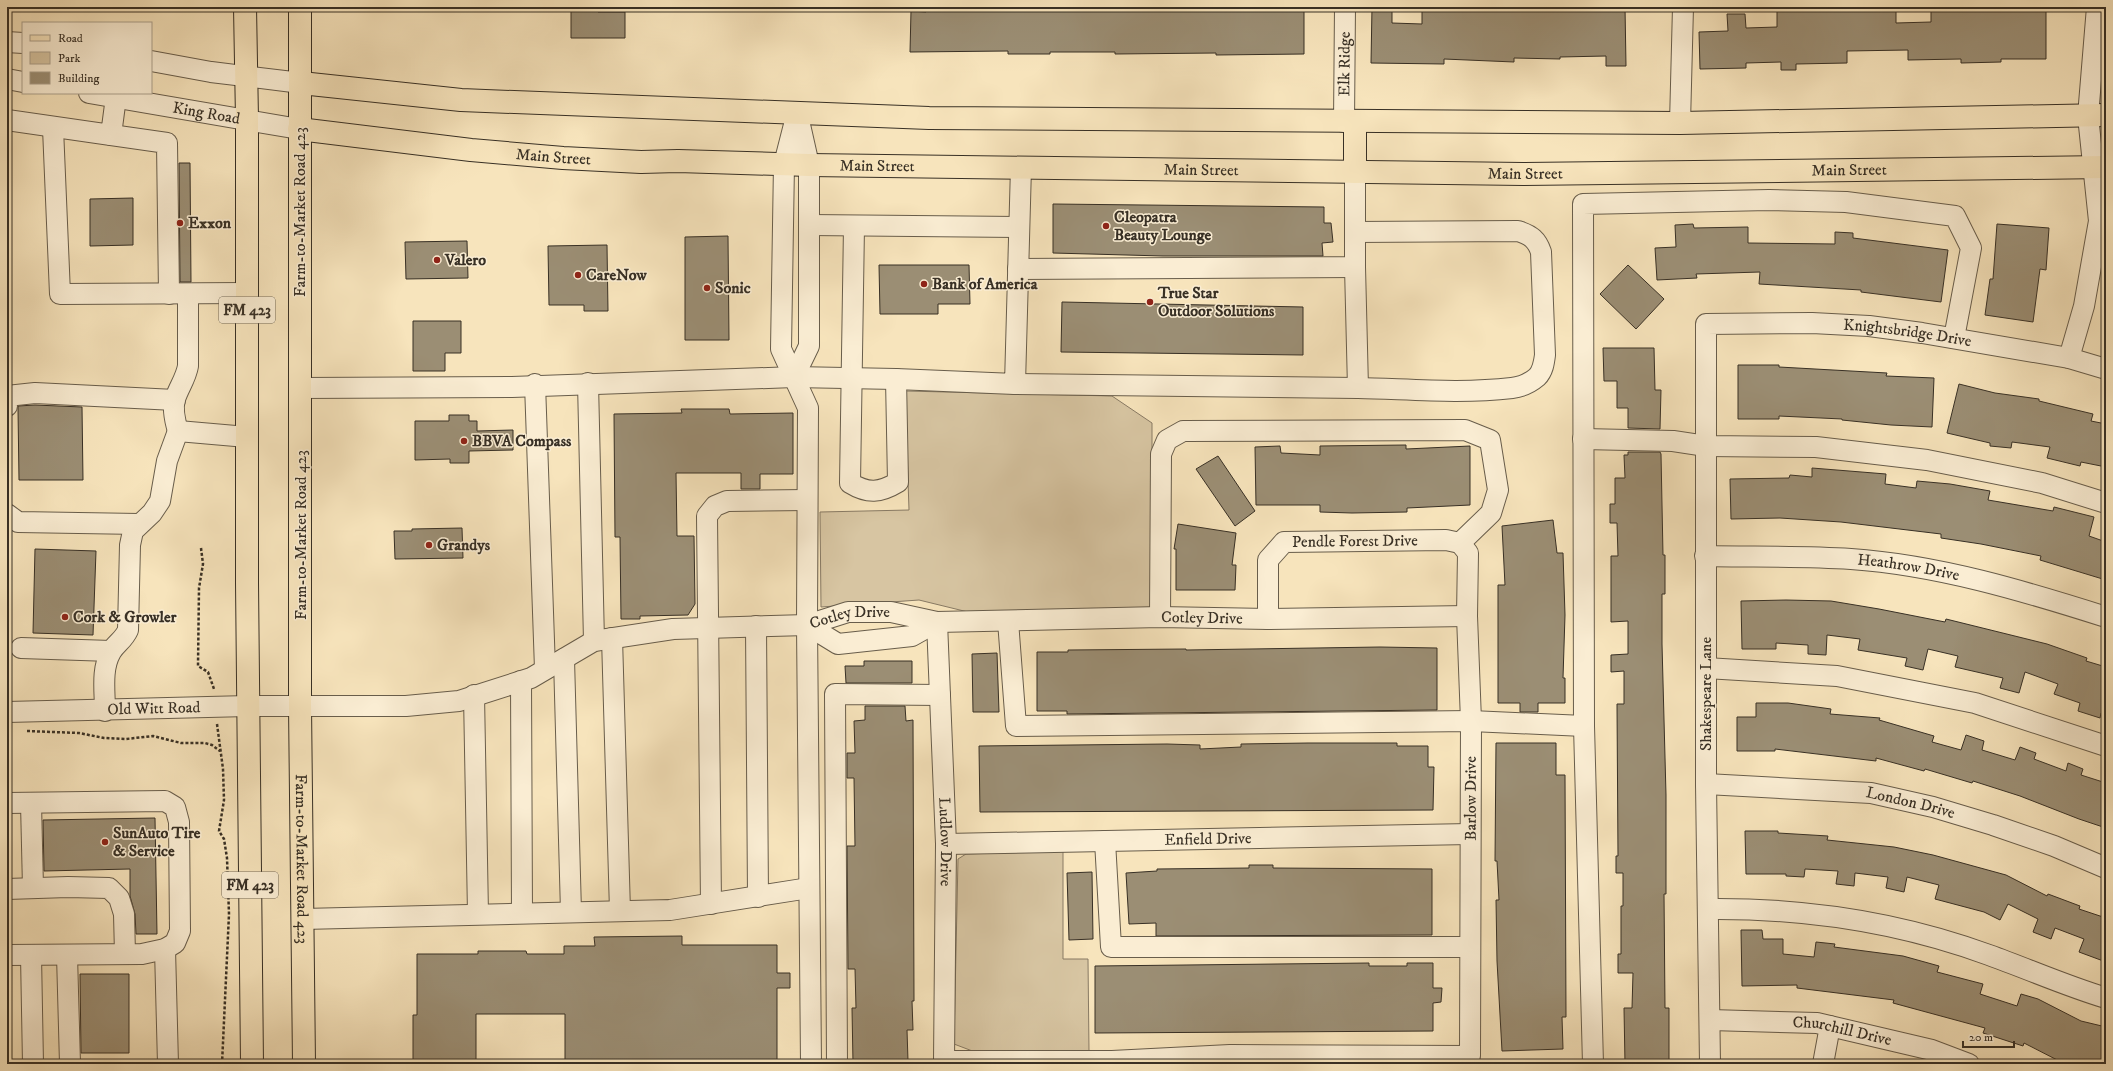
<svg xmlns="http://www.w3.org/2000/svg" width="2113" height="1071" viewBox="0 0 2113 1071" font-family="'IM FELL DW Pica',serif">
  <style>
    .green { fill: #d7c5a2; stroke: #887a64 }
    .building { fill: #9b8e74; stroke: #383025 }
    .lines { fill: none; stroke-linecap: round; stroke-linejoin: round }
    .minor-casing { stroke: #685d4b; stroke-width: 22 }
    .major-casing { stroke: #383025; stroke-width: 24 }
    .path { stroke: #383025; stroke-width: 2.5; stroke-dasharray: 3 2; stroke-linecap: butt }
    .minor { stroke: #faedd3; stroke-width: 20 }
    .major { stroke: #f7e4bc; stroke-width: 22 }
    .poi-dot { fill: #8f2418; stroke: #faedd3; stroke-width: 1.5 }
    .labels { text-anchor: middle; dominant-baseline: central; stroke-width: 3; stroke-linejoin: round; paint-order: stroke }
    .shield { fill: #faedd3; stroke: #726959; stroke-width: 1 }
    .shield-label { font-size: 15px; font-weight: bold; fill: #383025 }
    .street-label { font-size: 16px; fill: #383025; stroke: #faedd3 }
    .poi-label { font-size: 16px; font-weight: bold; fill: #383025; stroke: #faedd3; text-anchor: start }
  </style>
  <rect width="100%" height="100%" fill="#f7e4bc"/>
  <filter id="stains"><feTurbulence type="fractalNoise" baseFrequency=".005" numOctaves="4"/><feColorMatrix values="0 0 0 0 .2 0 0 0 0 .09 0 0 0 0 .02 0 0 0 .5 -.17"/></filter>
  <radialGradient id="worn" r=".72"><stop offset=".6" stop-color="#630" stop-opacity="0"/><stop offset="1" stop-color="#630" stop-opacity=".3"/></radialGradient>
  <path class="green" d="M905,391L1112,396L1152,423V609L968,612L919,600L821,607L820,512L909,510Z
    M1063,851V959H1088L1089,1051L975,1052L954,1044L958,859L966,854Z"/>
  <path class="building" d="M571,7H598V12H625V38H571Z
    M926,7H1304V54L1216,55V53L1115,54V52H1050V54H1008V51L910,52L911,11L926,12Z
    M1372,7H1392V23L1422,24V7L1582,10V7H1625L1626,66H1606V56L1560,57V59L1514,58V62L1444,59V64L1371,63Z
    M1931,7L2046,8V59H2001V62L1961,63V59L1908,60V50L1847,51V63L1796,64V70H1781V62L1746,63V68L1700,69L1699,32L1728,31L1727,14H1745L1746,28L1777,27V10L1896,8V23L1931,22Z
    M179,163H190L191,282H180Z
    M133,198V245L90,246V199Z
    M1053,204L1324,207V223H1331L1333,242L1322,243L1323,256H1163L1053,253Z
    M1693,224L1694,228L1748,227V243L1835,244V232L1853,233V238L1948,250L1941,302L1861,292V290L1759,284L1760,272L1696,274L1697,278L1657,280L1655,248L1676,247L1675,225Z
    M1997,224L2049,228L2046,270L2040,269L2033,322L1985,315L1990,279H1993Z
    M728,236L729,340H685V237Z
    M467,241L468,278L406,279L405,242Z
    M607,245L608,311H584V305H549L548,246Z
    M879,265H969L970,304H938V314H880Z
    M1628,265L1664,299L1636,329L1600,294Z
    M1062,302L1303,307V355L1061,352Z
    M413,321H461V353H445V371H413Z
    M1603,348H1654L1655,390H1661L1660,429L1628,428V408H1617V381H1604Z
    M1738,365H1779V367L1887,373L1886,376L1934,378L1932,427L1891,425L1842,420V419L1779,416V419H1738Z
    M1959,384L1995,393L2039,399V401L2093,414L2091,421L2106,424V467L2081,462L2080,466L2047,458L2050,447L2012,442L2011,448L1990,446V443L1947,433Z
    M35,405L82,407L83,480H19L18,409V406Z
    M681,409H729L730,414L793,413V474H760V489H741V473H676L677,536H694L695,604L688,615L640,616V619H621L620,537H615L614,414L682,413Z
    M449,415H469V421H477V431L513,430V450L469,451V463H450V459L415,460V421H449Z
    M1406,445V449L1470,446V505L1407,508V512L1352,513L1320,512V505H1256L1255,447L1280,446L1281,453L1320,455V446Z
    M1628,452H1660L1661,454L1663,555H1665V594H1662V644L1666,795V894H1664L1665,1008H1669V1064H1625L1624,1008H1632L1633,973H1618V954H1621V906H1623V873H1616V856H1618L1617,704H1624V671L1611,672V655L1628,654V621L1611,622V556H1618L1617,523H1610V504H1615V478H1625L1624,455H1628Z
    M1218,456L1255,511L1235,526L1196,469Z
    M1812,468L1886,474L1885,484L1916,488L1917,481L1950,484L1990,491L1988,500L2053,511L2054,507L2094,517L2089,536L2106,542V580L2040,560L2041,556L1981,544L1941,538V534L1841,522L1780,518L1731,519L1730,479L1789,478L1790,475L1812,477Z
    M1553,520L1557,553H1563L1565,615L1563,678H1565V703H1538V712H1520V703H1498V585H1505L1502,526Z
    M1178,524L1236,533L1232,565H1236L1235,590H1176V549H1174Z
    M462,528L463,558L395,559L394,531H412V529Z
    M35,549L96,551L93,635L33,633Z
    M1786,600L1831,601L1879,609L1945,622L1946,619L2047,644L2087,658L2086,661L2106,667V714L2101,713L2100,718L2078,711L2080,703L2054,694L2058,684L2025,672L2019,693L2000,688L2003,678L1955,667L1958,656L1928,649L1923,670L1905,666L1907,658L1858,650L1860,639L1827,635L1826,655L1808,654V645L1776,643V649H1742L1741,601Z
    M1380,647L1437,648V710L1067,714V711H1037V652H1068V650L1186,649V650Z
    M997,653L999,712H973L972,654Z
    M864,661H912V683H846L845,666H864Z
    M1756,703H1788L1831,709L1830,714L1880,718L1879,720L1934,736L1932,742L1961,750L1966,735L1984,741L1982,750L2015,760L2020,747L2036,753L2034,759L2066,771L2068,763L2083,769L2081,775L2106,783V828L2079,819L2020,796L1973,781L1972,783L1925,769L1924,771L1876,758V761L1775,749V751H1737V717H1756Z
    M865,706H905L906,721L913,720L914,1001H912L913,1030H907L908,1061L853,1063L852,1008H856L855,969H848L847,846H855L854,778H847V753H855L854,721L865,720Z
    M1308,743H1397V746H1428V767H1434L1433,810L980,812L979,746L1167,744L1200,745V749L1241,747V744Z
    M1496,743H1556V775H1565L1566,1017H1562L1563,1049L1502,1051L1497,961L1496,900H1499L1497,861H1495Z
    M155,818L157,934H136L135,914L130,896V869L44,871L43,820Z
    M1745,831H1778V833L1828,836L1827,840L1894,847L1933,855L2006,875L2047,896L2048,894L2080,906L2079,909L2106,918V962L2079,952L2084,939L2055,928L2051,939L2033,932L2038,919L2008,904L2000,920L1984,912L1935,899L1939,885L1907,877L1904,892L1886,888L1888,877L1855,873L1854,886L1836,884L1838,871L1805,869L1804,877L1786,876V874H1746Z
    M1249,865H1273V868L1432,869V935L1156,936V923L1129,924L1126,873L1157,871V869L1249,868Z
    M1092,872L1093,939L1069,940L1067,873Z
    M1741,930H1762L1763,939H1783V954L1814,957L1816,942L1835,944L1834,947L1903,956L1939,966L1937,972L1983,984L1980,994L2017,1006L2021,994L2038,999L2081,1021L2106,1027V1064H2065L2024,1043L2023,1046L1983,1033L1985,1028L1893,1003L1894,1000L1797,988V985L1742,986Z
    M682,936V945H777V973H790V988H777V1064H565V1014H476V1064H413V1015H417V954H478V951H526L527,954H564V946H595L594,937Z
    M1369,963V966H1407V963H1433V988H1442L1441,1002L1433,1003V1031L1095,1033V966Z
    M80,974H129V1053H81Z"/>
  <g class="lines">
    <defs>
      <g id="minor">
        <path d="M7,42L23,43"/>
        <path d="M151,61L211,72L301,83"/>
        <path d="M7,79L23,82"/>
        <path id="s1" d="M89,93L299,129"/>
        <path d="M797,113L784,164L781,349L808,408L807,625L811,1064"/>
        <path d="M7,120L111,135L116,97"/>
        <path id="s2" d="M1344,122L1345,7"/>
        <path d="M1680,123L1683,7"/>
        <path d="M53,128L60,294L247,293"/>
        <path d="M111,135L167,143L169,294"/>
        <path d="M809,225L1019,227"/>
        <path d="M854,226L850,483C868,494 880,493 898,482L896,379"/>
        <path d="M1355,232L1518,231C1531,235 1537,240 1541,252L1545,355C1544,363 1543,371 1537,377C1530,383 1520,387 1512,388C1461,394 1408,389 1358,388"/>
        <path d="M1018,269L1355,267V172"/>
        <path d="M2069,358L2084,306L2099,221L2088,116L2097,7"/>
        <path d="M794,377L809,346V165L798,116"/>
        <path d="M588,383L594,641"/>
        <path d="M535,384L545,669"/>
        <path d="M1015,384L1358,388L1355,267"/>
        <path d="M301,388L512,387L794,377L896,379L1015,384L1021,167"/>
        <path d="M7,406V396L35,393L175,400"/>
        <path d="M178,431C175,421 172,409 175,399C179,387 186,378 188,366V294"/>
        <path d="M1583,439L1673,441L1706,446L1816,447L1927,460L2042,483L2106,503"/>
        <path d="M7,514L18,522L139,524"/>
        <path id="s3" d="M1705,556C1754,557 1803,556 1851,559C1938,565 2024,591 2106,617"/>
        <path d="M1160,617L1161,454L1167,440L1183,431L1465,430L1490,440L1498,490L1491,513L1460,543"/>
        <path id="s4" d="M1268,619V560L1284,542L1446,540L1460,543"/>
        <path d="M1008,621L1016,726L1471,721L1584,726"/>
        <path id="s5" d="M937,622L946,844L944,1061H1112L1230,1055L1470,1056L1471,721L1467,616L1468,553L1460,543"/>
        <path d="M807,625L838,644L912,636L937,622"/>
        <path d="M756,626L758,897"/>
        <path d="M612,638L620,911"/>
        <path d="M21,648L111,651"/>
        <path d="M564,659L571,912"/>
        <path d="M1706,668L1837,676L1975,703L2106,746"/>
        <path d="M521,681L522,913"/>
        <path d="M474,695L478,914"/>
        <path d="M105,711C105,692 101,669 111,652C116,643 123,641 128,630L130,545L133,531L152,513L160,501L167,461L178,431L247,437"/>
        <path id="s6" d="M7,712L248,706H406L459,701L531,678L594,641L673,629L807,625L848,612H891L937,622L1160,617L1268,619L1467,616"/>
        <path id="s7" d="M1706,784L1871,793L1933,807L1993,825L2054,846L2106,868"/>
        <path d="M7,803L165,801L175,807L179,822L180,931L175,943L165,949L142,954L7,955"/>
        <path d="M31,803L33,888"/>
        <path d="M1105,841L1111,947H1470"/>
        <path id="s8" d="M946,844L1470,834"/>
        <path d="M7,889L68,887L109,888L119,898L124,914L125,954"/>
        <path d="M711,904L707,516L715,506L727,501L807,500"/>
        <path d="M1708,909C1804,908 1899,922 1989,955C2028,969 2066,986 2106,998"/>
        <path d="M303,919L670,910L809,888"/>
        <path d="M165,949L168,1064"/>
        <path d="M31,955L33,1064"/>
        <path d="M67,955L70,1064"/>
        <path id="s9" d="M1710,1020L1817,1023L1932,1050L1969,1064"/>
        <path d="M837,1064L835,694L940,695"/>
        <path d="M1593,1064L1584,726L1583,204L1769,200L1846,202L1955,216L1971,248L1954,338"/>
        <path id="s10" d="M1710,1064L1706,784V324L1812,323L1869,326L1922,333L2069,358L2106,369"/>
        <path d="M1823,1064L1830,1026"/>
      </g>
      <g id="major">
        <path d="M245,7L247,119V583L252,1064"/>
        <path id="s11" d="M300,7V706L304,1064"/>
        <path d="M301,83L461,100L929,118L1680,123L2106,115"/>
        <path id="s12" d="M299,129L471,150L563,158L641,162L678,161L809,165L1523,174L2106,167"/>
        <path d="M1355,172V122"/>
      </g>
    </defs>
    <use href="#minor" class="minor-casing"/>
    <use href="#major" class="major-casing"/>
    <path class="path" d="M201,548L203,564L199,588L198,666L208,672L214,689
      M217,724L223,769L224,800L219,831L224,839L227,858L229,914L222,1064
      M27,731L79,733L104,738L126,739L153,736L181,743H205L212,745L220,751"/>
    <use href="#minor" class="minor"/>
    <use href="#major" class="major"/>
  </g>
  <g class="poi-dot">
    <circle cx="180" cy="223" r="4"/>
    <circle cx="1106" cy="226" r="4"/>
    <circle cx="437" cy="260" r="4"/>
    <circle cx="578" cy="275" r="4"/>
    <circle cx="924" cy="284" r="4"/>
    <circle cx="707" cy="288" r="4"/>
    <circle cx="1150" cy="302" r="4"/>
    <circle cx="464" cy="441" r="4"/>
    <circle cx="429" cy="545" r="4"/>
    <circle cx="65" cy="617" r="4"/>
    <circle cx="105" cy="842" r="4"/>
  </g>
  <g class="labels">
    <g class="shield">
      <rect x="219" y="297" width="56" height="26" rx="3"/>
      <rect x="222" y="872" width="56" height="26" rx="3"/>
    </g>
    <g class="shield-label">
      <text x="247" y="310">FM 423</text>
      <text x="250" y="885">FM 423</text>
    </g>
    <g class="street-label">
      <text stroke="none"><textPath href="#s2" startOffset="58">Elk Ridge</textPath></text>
      <text stroke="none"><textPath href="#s1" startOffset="119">King Road</textPath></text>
      <text stroke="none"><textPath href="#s12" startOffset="256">Main Street</textPath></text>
      <text stroke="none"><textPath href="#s12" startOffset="580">Main Street</textPath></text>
      <text stroke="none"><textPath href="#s12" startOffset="904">Main Street</textPath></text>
      <text stroke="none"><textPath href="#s12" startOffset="1552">Main Street</textPath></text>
      <text stroke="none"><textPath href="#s12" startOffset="1228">Main Street</textPath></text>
      <text transform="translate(300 212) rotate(-90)">Farm-to-Market Road 423</text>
      <text stroke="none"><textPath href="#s10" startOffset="942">Knightsbridge Drive</textPath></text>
      <text transform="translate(301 535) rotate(-90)">Farm-to-Market Road 423</text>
      <text stroke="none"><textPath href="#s4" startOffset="154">Pendle Forest Drive</textPath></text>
      <text stroke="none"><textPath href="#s3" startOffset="204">Heathrow Drive</textPath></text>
      <text stroke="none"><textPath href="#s6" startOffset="1213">Cotley Drive</textPath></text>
      <text stroke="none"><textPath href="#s6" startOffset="859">Cotley Drive</textPath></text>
      <text transform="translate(1706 694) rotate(-90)">Shakespeare Lane</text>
      <text stroke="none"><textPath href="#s6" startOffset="147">Old Witt Road</textPath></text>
      <text stroke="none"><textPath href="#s5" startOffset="1223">Barlow Drive</textPath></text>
      <text stroke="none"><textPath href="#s7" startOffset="206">London Drive</textPath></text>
      <text stroke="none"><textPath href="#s8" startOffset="262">Enfield Drive</textPath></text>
      <text stroke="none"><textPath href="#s5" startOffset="220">Ludlow Drive</textPath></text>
      <text stroke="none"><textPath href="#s11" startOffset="852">Farm-to-Market Road 423</textPath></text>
      <text stroke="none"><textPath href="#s9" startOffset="133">Churchill Drive</textPath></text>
    </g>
    <g class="poi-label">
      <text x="1114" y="217">Cleopatra<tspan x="1114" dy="18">Beauty Lounge</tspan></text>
      <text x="188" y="223">Exxon</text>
      <text x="445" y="260">Valero</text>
      <text x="586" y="275">CareNow</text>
      <text x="932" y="284">Bank of America</text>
      <text x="715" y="288">Sonic</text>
      <text x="1158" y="293">True Star<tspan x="1158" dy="18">Outdoor Solutions</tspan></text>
      <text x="472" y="441">BBVA Compass</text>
      <text x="437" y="545">Grandys</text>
      <text x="73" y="617">Cork &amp; Growler</text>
      <text x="113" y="833">SunAuto Tire<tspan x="113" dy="18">&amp; Service</tspan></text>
    </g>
  </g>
  <rect width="2113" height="1071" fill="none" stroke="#f7e4bc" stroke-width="24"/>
  <rect x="8" y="8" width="2097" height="1055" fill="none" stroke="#383025" stroke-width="2"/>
  <rect x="12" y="12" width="2089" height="1047" fill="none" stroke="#383025"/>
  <rect x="22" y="22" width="130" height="72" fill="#faedd3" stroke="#aca18d"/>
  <rect x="30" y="35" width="20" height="6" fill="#f7e4bc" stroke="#aca18d"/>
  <text x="58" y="42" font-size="12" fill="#383025">Road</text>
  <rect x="30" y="52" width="20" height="12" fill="#d7c5a2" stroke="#aca18d"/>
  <text x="58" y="62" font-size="12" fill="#383025">Park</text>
  <rect x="30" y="72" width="20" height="12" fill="#9b8e74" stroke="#aca18d"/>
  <text x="58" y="82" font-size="12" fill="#383025">Building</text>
  <path d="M1963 1041v6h51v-6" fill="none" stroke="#383025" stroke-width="2"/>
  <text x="1969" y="1041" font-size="12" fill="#383025" stroke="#faedd3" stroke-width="3" paint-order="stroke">20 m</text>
  <rect width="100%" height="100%" filter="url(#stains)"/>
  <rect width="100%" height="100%" fill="url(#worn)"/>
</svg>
